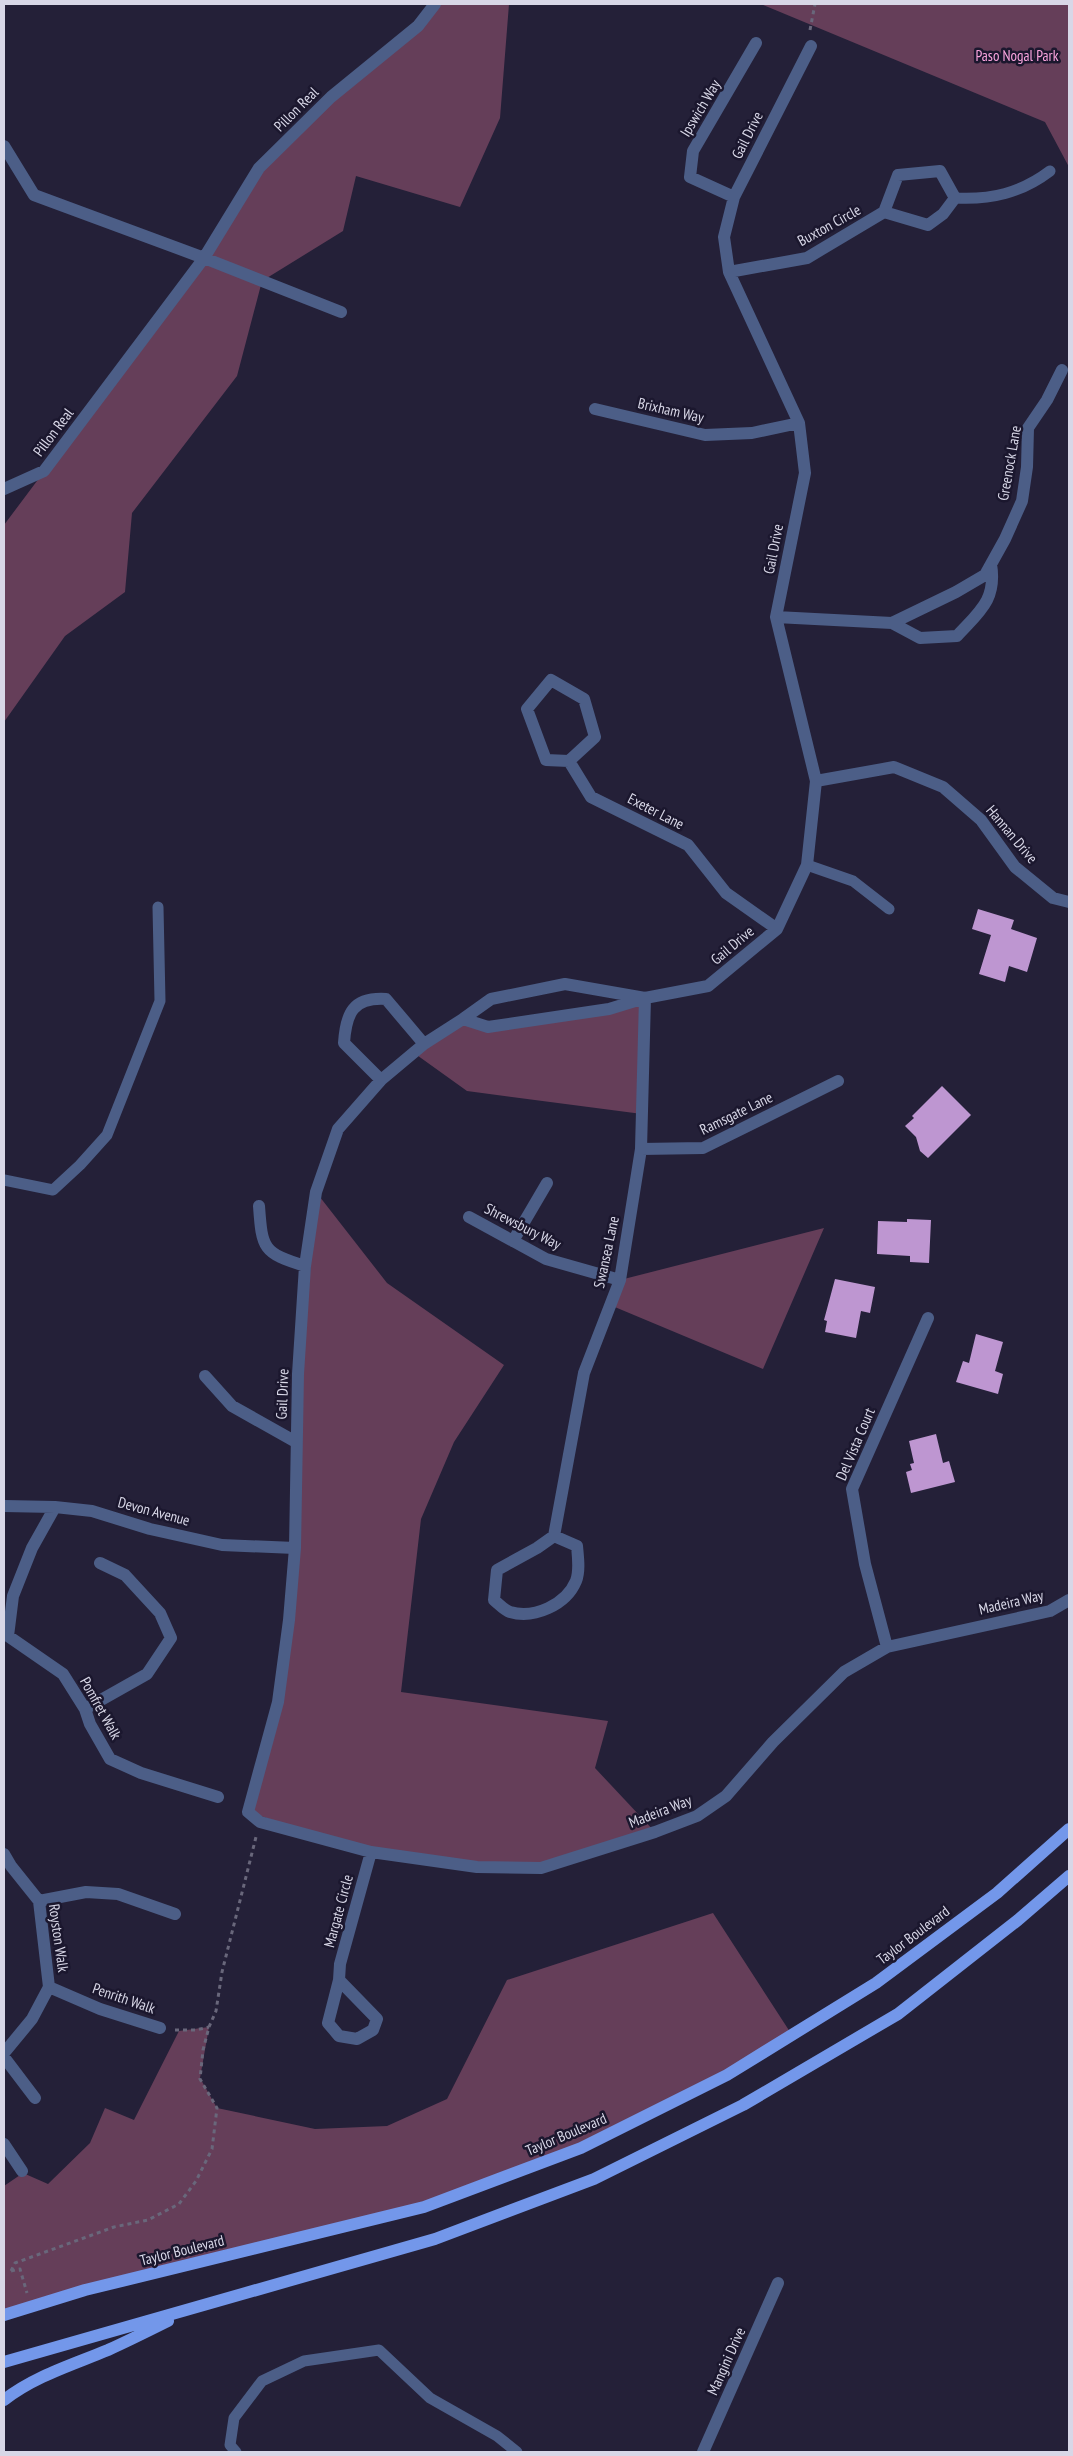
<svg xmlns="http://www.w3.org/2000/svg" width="1073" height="2456" viewBox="0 0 1073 2456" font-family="'PT Sans Narrow',sans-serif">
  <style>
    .green { fill: #653e59 }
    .building { fill: #be96d1 }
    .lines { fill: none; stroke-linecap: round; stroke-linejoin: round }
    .path { stroke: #69677b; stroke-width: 3; stroke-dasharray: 4 4; stroke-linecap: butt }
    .lane { stroke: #4c5e87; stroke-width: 11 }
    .street { stroke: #4c5e87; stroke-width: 12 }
    .primary { stroke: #7397ea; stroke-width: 12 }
    .labels { text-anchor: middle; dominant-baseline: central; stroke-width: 5; stroke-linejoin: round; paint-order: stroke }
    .park-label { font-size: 15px; fill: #faa4de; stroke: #1b172e }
    .street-label { font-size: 15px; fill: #d8d7e7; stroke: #1b172e }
  </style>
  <rect width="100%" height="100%" fill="#242038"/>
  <path class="green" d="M435,4H509L500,118L460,207L356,176L343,231L262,281L237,376L132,513L125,592L65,636L4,722V525L204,258L259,168Z
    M761,4H1069V167L1045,122Z
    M645,998L642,1114L467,1091L414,1053L463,1019L488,1027Z
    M316,1192L387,1283L504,1365L454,1442L421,1519L401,1692L608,1721L595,1768L655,1832L541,1868L371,1852L248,1812L278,1702Z
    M824,1228L763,1369L610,1305L620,1280Z
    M713,1913L792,2035L581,2148L424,2207L4,2315V2186L23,2173L48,2184L90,2143L105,2108L134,2120L179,2031L209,2027L200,2078L217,2108L315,2129L387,2126L447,2099L507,1980Z"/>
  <path class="building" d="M978,909L1014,920L1011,929L1037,938L1027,972L1009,966L1005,982L979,974L991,935L972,929Z
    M942,1086L971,1115L928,1158L920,1151L916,1137L905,1126L914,1118L912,1116Z
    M907,1219L931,1220L929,1263L910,1262V1256L877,1254L878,1221L907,1222Z
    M835,1279L875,1287L870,1313L861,1311L856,1338L825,1332L827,1321L824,1320Z
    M976,1334L1003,1342L995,1371L1003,1374L998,1394L956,1382L963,1361L969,1363Z
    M936,1434L943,1463L949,1461L955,1482L911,1493L906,1472L912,1470L910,1464L914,1463L909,1441Z"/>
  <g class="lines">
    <path class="path" d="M810,30L815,4
      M175,2030H196L209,2027
      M11,2271L15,2263L114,2227L148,2220L179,2204L196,2181L212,2149L217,2108L200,2079L203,2050L209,2027L216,2011L222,1972L256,1837
      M11,2271L20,2269L27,2293"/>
    <path class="lane" d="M955,198C991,200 1021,193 1050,171
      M807,865L853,881L889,909
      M4,1180L53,1190L80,1165L107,1135L160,1001L158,907
      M236,2452L230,2445L234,2418L262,2381L304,2361L379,2350L430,2398L497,2436L517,2452"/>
    <path class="street" d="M4,146L34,195L204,258L259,168L331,97L418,26L435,4
      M734,197L690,177L693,151L756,43
      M729,272L807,258L884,212L898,175L940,171L955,198L943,214L928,225L884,212
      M595,409L705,435L752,433L799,423
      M4,489L44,471L204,258L341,312
      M776,617L892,623L956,592L985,575L1005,539L1022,501L1027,467L1028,428L1047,400L1062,370
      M892,623L920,638L957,636C979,612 997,600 991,564
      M551,680L584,699L595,737L569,761L546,760L527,709Z
      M569,761L591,797L688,845L726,893L777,929
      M816,781L894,767L943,787L981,820L1015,867L1053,898L1069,902
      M645,998L565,984L491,999L463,1019L488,1027L609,1009L645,998L708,986L777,929L807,865L816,781L776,617L805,473L799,423L729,272L724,237L734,197L811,46
      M463,1019L424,1044L381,1080L338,1129L316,1192L305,1266L298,1374L295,1548L289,1620L278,1702L248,1812L260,1822L371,1852L477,1867L541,1868L655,1832L697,1816L726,1796L773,1742L844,1672L887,1647L1050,1611L1069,1600
      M381,1080L344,1043C346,1013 353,997 386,999L424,1044
      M641,1149L703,1148L838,1081
      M259,1206C262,1249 263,1253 305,1266
      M469,1217L546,1259L620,1280
      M513,1241L547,1183
      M205,1376L232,1406L296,1442
      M4,1506L55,1507L92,1511L150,1529L222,1545L295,1548
      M55,1507L32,1548L13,1596L8,1636L63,1674L85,1709L90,1724L110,1759L141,1773L218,1797
      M554,1536L577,1546C578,1557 580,1571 576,1581C566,1605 534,1619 510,1612C504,1610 499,1604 494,1600L497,1570L537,1548L554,1536L584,1373L620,1280L641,1149L645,998
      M887,1647L865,1564L852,1489L928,1318
      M85,1709L147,1674L171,1638L160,1613L125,1575L100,1563
      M4,1854L11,1866L39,1901L49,1987L32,2019L4,2053
      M39,1901L86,1892L118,1894L175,1914
      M339,1980L377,2019L373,2030L357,2039L339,2036L328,2023L339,1980L340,1964L371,1852
      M49,1987L100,2009L160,2028
      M4,2057L35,2098
      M4,2144L22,2171
      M703,2452L778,2283"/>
    <path class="primary" d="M4,2315L85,2290L424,2207L581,2148L727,2075L876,1983L997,1893L1069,1829
      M4,2362L435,2239L594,2179L743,2105L898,2014L1018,1920L1069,1876
      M4,2400C35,2376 72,2365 108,2350C128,2341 148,2331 168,2321"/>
  </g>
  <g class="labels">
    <g class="park-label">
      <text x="1017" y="55">Paso Nogal Park</text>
    </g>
    <g class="street-label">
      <text transform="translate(700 108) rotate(-59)">Ipswich Way</text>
      <text transform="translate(296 109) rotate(-45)">Pillon Real</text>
      <text transform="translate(747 135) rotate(-63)">Gail Drive</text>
      <text transform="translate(829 225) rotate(-29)">Buxton Circle</text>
      <text transform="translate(671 410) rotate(13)">Brixham Way</text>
      <text transform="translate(53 432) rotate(-53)">Pillon Real</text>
      <text transform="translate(1009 463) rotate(-80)">Greenock Lane</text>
      <text transform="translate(773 549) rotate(-79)">Gail Drive</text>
      <text transform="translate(656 811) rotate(27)">Exeter Lane</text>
      <text transform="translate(1012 834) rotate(50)">Hannan Drive</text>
      <text transform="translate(732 945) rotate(-40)">Gail Drive</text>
      <text transform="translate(736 1113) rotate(-26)">Ramsgate Lane</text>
      <text transform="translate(523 1226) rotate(27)">Shrewsbury Way</text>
      <text transform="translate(606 1252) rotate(-78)">Swansea Lane</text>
      <text transform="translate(282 1394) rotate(-88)">Gail Drive</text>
      <text transform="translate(855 1444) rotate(-67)">Del Vista Court</text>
      <text transform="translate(154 1511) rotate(15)">Devon Avenue</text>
      <text transform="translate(1011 1602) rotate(-13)">Madeira Way</text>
      <text transform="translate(101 1708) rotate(61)">Pomfret Walk</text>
      <text transform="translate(660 1811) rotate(-21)">Madeira Way</text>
      <text transform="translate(338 1911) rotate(-75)">Margate Circle</text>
      <text transform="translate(913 1935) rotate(-37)">Taylor Boulevard</text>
      <text transform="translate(59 1938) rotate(82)">Royston Walk</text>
      <text transform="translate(124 1998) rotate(19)">Penrith Walk</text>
      <text transform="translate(566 2134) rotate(-23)">Taylor Boulevard</text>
      <text transform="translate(182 2250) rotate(-14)">Taylor Boulevard</text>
      <text transform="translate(726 2361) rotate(-66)">Mangini Drive</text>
    </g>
  </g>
  <rect width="1073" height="2456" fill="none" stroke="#d8d7e7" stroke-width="10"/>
</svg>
